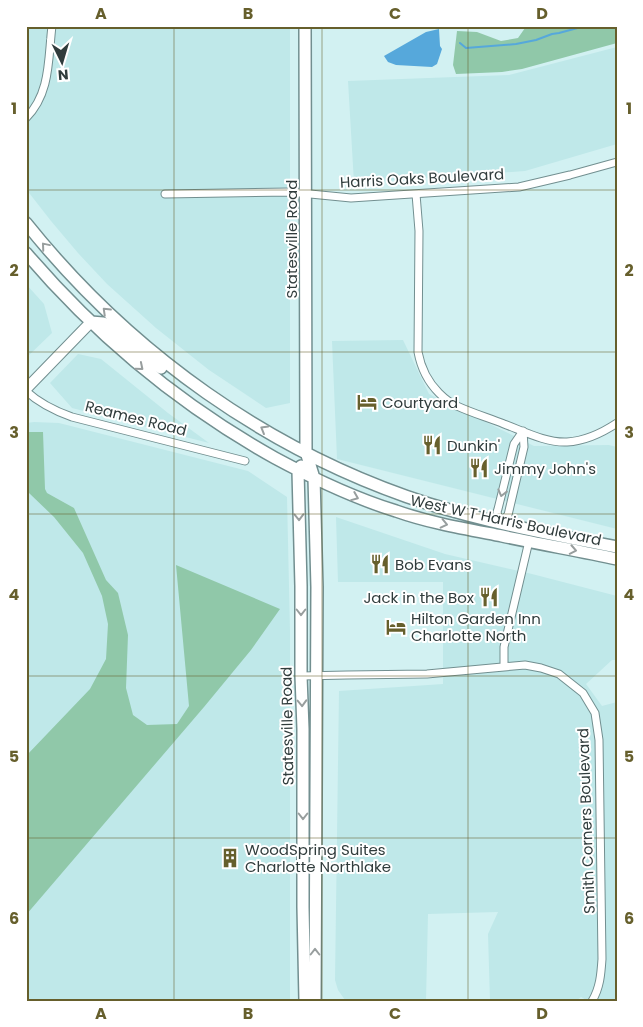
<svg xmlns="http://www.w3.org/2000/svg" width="643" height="1027" viewBox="0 0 643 1027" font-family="Poppins,sans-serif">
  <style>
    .built { fill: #bfe8e9 }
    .green { fill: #90c8a9 }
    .water { fill: #56a8db }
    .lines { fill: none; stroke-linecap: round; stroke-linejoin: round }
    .stream { stroke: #56a8db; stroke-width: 2 }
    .street-casing { stroke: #728f90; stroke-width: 9 }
    .secondary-casing { stroke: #728f90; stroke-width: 12 }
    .primary-casing { stroke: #728f90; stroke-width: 14 }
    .street { stroke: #fff; stroke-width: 7 }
    .secondary { stroke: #fff; stroke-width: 10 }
    .primary { stroke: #fff; stroke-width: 11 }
    .oneway { stroke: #989e9e }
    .grid { fill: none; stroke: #665f2c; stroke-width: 1; stroke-opacity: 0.55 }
    .labels { text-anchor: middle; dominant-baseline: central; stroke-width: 4; stroke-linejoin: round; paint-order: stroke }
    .street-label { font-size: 15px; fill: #303c3c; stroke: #fff }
    .poi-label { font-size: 15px; fill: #303c3c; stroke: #fff; text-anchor: start }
    .neatline { fill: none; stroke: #665f2c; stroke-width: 2 }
    .grid-label { font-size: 16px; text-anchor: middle; font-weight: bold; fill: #665f2c }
  </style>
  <rect width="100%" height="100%" fill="#d2f1f2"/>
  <path class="built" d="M26,26H290V403L266,408L209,370L156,328L107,284L78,253L51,221L26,189Z
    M617,47V144L525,171L354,183L348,81L509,75Z
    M26,284L44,304L52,333L26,358Z
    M403,340L429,394L534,446L609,445L617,447V529L337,459L332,341Z
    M78,354L101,359L168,413L209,443L72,408L50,383Z
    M34,422L59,423L248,471L287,497L290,631V1001H26V423Z
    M336,517L445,554L532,574L617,596V660H612L586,684L602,706L617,702V1001H588L581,997L576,1001H490L488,934L498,912L428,914L426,1001H347L345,1000L338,990L335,980L339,691L443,684V582H338Z"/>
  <path class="green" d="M529,26H617V43L522,69L502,72L456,74L453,65L457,31L477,32L501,41L518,38L525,28Z
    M26,432H43L45,489L47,493L74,508L106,580L118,593L128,635L126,688L133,715L147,725L177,724L189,706L176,565L280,609L251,650L204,707L26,915V756L90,689L106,659L108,624L102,596L83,553L54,517L29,493L26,487Z"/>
  <path class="water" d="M439,29L440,46L442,49L437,64L432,67L396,65L388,62L384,56L426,32Z"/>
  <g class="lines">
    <path class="stream" d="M460,43L466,48L516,44L536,40L552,34L559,33L585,26"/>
    <defs>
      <path id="street" d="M26,118C51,93 48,58 52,26
        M165,194L290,192L351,198L519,187L570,175L617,162
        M416,194L419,231L418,352C421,368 427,381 439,393C444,398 450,403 457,406C472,413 489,418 504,424C523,431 546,443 567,442C585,441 602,433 617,423
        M26,391C39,403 55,411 72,417L245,461
        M500,523L508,515L524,447L523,431
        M500,523L497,512L498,509L514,444L523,431
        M504,667V647L529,541
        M301,676L347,675L427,674L525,665L541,668L559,674L583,693L595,713L599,740L602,959C601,974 600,988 592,1001"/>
      <path id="secondary" d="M26,389L91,322"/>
      <path id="primary" d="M305,26L306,452L314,478L317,587L315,1001
        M26,223C130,353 270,453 429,504C491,523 554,535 617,547
        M26,253C97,336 180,405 275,458C314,479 354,498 396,511C430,523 466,529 502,536C540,544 579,551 617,559
        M91,322L103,323L111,327L129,344L161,368
        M301,466L298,471L301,586V676L303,729V907L305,1001"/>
    </defs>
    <use href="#street" class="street-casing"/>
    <use href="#secondary" class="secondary-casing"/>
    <use href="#primary" class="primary-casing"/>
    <use href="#street" class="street"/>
    <use href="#secondary" class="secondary"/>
    <use href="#primary" class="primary"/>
  </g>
  <defs><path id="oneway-chevron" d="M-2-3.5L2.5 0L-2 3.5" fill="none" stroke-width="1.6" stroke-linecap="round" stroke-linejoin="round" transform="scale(1.25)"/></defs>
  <g class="oneway">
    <use href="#oneway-chevron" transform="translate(45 246) rotate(-130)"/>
    <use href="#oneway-chevron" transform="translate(106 311) rotate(-136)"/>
    <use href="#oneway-chevron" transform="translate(140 367) rotate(40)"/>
    <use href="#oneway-chevron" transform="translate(264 429) rotate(-150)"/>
    <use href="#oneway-chevron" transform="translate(502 493) rotate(104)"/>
    <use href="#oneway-chevron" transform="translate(355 497) rotate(22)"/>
    <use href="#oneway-chevron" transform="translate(299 517) rotate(89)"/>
    <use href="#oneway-chevron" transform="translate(444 524) rotate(13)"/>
    <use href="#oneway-chevron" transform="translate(573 550) rotate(11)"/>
    <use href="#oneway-chevron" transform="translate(301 612) rotate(90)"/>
    <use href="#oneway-chevron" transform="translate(302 703) rotate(88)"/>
    <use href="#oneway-chevron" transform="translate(303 816) rotate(90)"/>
    <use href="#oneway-chevron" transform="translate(315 952) rotate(-90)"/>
  </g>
  <path class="grid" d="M174,26V1001M322,26V1001M468,26V1001M26,190H617M26,352H617M26,514H617M26,676H617M26,838H617"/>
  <defs>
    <symbol id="hotel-bare" viewBox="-9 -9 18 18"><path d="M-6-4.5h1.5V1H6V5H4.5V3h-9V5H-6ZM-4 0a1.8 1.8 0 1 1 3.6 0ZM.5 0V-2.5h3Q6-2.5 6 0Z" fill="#665f2c" stroke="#fff" stroke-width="2.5" paint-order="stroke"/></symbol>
    <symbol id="restaurant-bare" viewBox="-9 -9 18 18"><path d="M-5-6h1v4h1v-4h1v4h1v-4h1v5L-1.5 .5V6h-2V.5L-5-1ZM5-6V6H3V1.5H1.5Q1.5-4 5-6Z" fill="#665f2c" stroke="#fff" stroke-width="2.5" paint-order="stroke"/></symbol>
    <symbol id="building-bare" viewBox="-9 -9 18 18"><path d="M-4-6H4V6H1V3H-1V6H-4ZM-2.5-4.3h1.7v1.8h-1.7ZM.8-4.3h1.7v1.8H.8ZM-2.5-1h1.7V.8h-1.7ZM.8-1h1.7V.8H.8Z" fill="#665f2c" stroke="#fff" stroke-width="2.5" paint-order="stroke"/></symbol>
  </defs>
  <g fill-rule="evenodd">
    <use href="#hotel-bare" x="353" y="388" width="28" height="28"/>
    <use href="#restaurant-bare" x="418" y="431" width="28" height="28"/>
    <use href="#restaurant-bare" x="465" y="454" width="28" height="28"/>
    <use href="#restaurant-bare" x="366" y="550" width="28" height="28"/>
    <use href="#restaurant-bare" x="475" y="583" width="28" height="28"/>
    <use href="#hotel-bare" x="382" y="613" width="28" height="28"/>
    <use href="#building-bare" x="216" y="844" width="28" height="28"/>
  </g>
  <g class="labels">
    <g class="street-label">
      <text transform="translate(422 178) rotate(-3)">Harris Oaks Boulevard</text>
      <text transform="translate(291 239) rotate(-90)">Statesville Road</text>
      <text transform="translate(136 418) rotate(14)">Reames Road</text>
      <text transform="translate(506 520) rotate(12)">West W T Harris Boulevard</text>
      <text transform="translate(287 726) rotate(-91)">Statesville Road</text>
      <text transform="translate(586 821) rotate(-92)">Smith Corners Boulevard</text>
    </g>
    <g class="poi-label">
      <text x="382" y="402">Courtyard</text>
      <text x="447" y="445">Dunkin'</text>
      <text x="494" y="468">Jimmy John's</text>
      <text x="395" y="564">Bob Evans</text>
      <text x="474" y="597" text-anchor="end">Jack in the Box</text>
      <text x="411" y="618">Hilton Garden Inn<tspan x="411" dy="17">Charlotte North</tspan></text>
      <text x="245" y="849">WoodSpring Suites<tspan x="245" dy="17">Charlotte Northlake</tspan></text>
    </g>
  </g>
  <rect width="643" height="1027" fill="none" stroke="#ffffff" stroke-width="55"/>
  <g transform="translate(62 62) rotate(175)" stroke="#ffffff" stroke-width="4" paint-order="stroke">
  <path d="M0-4L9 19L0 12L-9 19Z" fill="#303c3c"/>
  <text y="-8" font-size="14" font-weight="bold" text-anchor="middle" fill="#303c3c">N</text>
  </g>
  <rect x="28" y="28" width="588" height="972" class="neatline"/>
  <g class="grid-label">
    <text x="101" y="19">A</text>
    <text x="248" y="19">B</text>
    <text x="395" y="19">C</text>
    <text x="542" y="19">D</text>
    <text x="14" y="114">1</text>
    <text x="629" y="114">1</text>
    <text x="14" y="276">2</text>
    <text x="629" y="276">2</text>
    <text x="14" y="438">3</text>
    <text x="629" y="438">3</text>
    <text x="14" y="600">4</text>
    <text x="629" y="600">4</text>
    <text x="14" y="762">5</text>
    <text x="629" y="762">5</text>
    <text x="14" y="924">6</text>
    <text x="629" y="924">6</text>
    <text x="101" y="1019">A</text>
    <text x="248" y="1019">B</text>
    <text x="395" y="1019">C</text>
    <text x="542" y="1019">D</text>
  </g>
</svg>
